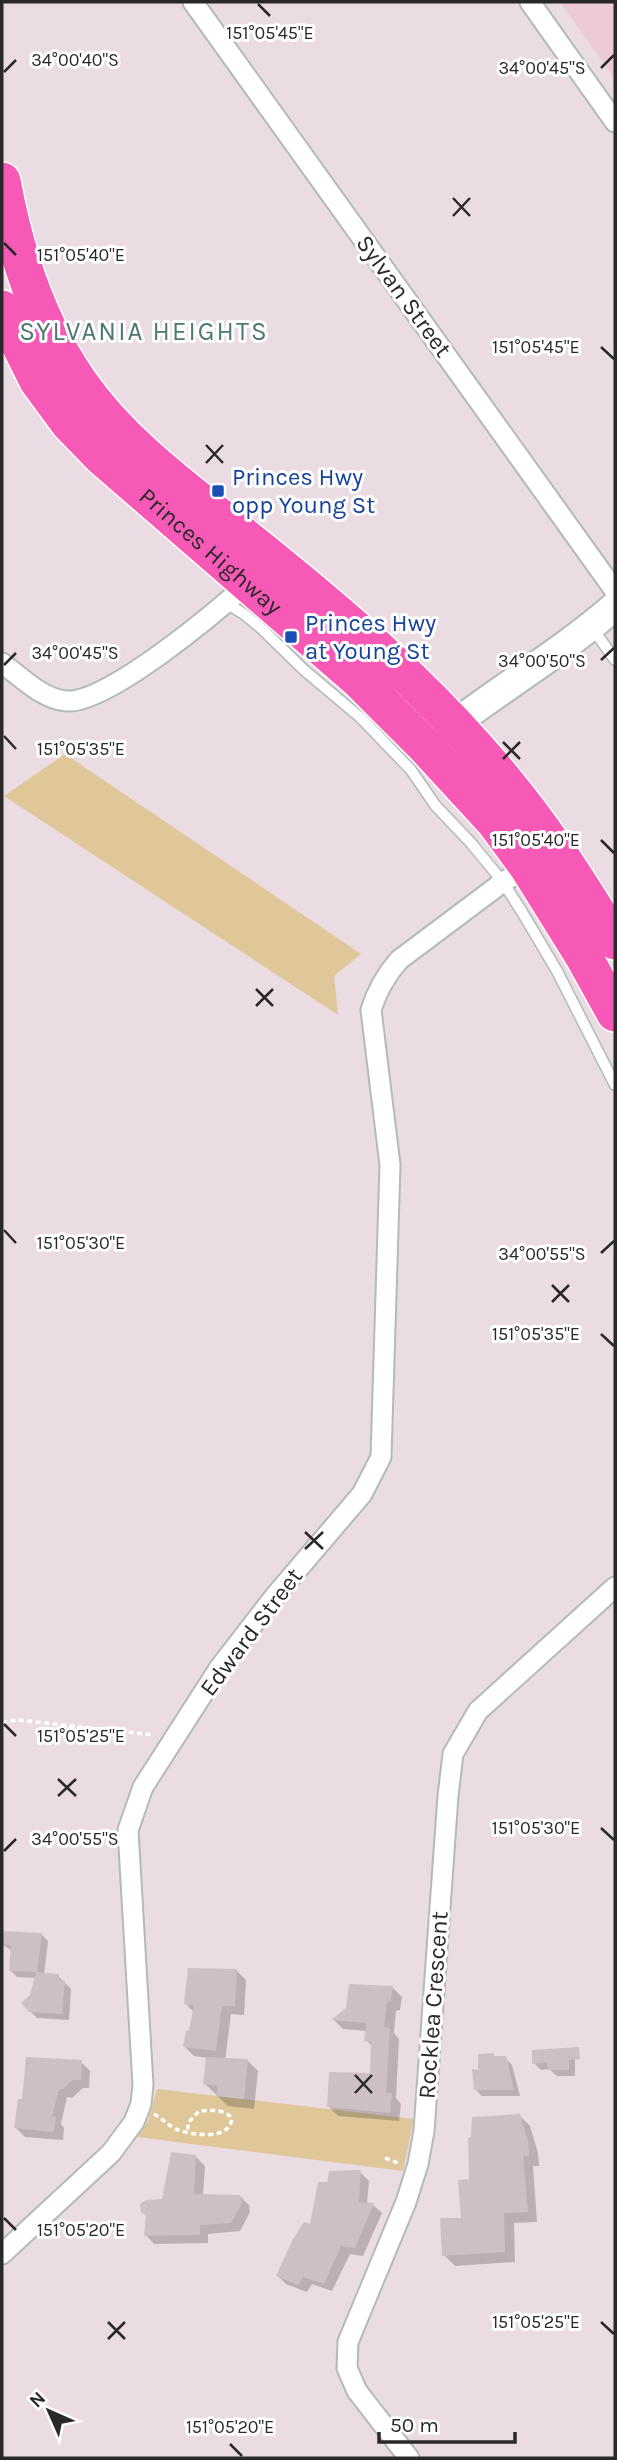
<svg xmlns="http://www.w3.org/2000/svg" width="617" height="2460" viewBox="0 0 617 2460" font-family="Karla,sans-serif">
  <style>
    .education { fill: #eccbd6 }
    .green { fill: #dfc79a }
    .shadow { fill: #0003 }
    .building { fill: #cdc0c5 }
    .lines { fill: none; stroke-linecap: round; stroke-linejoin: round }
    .lane-casing { stroke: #afbcba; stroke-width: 13 }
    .street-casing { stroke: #afbcba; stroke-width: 23 }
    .secondary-casing { stroke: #afbcba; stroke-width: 32 }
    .highway-casing { stroke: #fff; stroke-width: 40 }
    .path { stroke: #fff; stroke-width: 3.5; stroke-dasharray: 5 3.5; stroke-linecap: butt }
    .lane { stroke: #fff; stroke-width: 10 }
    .street { stroke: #fff; stroke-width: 19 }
    .secondary { stroke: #fff; stroke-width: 28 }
    .highway { stroke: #f75ab6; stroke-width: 37 }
    .ticks { fill: none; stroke: #292929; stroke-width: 2.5 }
    .transit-dot { fill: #1a4fb4; stroke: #fff; stroke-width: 2.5 }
    .labels { text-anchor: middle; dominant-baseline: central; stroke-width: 6; stroke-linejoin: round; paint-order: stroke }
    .street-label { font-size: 24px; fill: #292929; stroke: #fff }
    .transit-label { font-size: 24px; fill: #164399; stroke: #fff; text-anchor: start }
    .neighbourhood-label { font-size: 26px; letter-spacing: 2px; fill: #4c786f; stroke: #fff }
    .ticks-label { font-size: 18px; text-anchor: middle; fill: #292929; stroke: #fff; stroke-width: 6; stroke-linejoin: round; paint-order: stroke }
  </style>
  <rect width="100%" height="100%" fill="#ebdbe2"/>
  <path class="education" d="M560,2H615V79Z"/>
  <path class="green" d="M65,754L361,954L334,976L338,1015L4,796Z
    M157,2089L414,2119L403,2171L137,2137L148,2121Z"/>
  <path class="shadow" d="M41,1934L48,1941L44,1975L58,1976L71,1989L69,2020L37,2018L30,2011L36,1978L17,1977L10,1970L12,1951L2,1944Z
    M237,1971L246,1980L244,2015L231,2014L225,2060L248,2061L258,2071L254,2109L228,2106L204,2083L208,2058L194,2056L185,2047L191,2032L194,2012L185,2003Z
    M392,1987L402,1997L400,2010L396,2011L394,2033L399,2039L396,2098L401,2104L399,2121L338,2116L328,2106L372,2075L373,2047L366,2040L367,2031L343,2029L334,2020Z
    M493,2055L496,2057L505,2058L512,2065L520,2096H482L475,2089L479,2071Z
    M575,2056V2076H557L549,2069L541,2070L534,2063Z
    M81,2062L90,2071L89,2088H83L72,2098L67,2097L61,2124L64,2128L63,2140L25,2137L16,2128Z
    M520,2116L530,2126L538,2153L539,2166H533L537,2222L514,2223L515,2262L455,2266L444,2255L463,2219L471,2181Z
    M196,2157L205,2166L203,2196H240L249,2205L250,2212L240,2231L208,2234V2243L154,2244L146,2235L164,2201Z
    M360,2172L369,2181L367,2204L373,2205L382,2213L363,2256L350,2254L332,2291L312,2284L307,2292L286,2284L278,2276L311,2226L329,2184Z"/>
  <path class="building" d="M2,1931L42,1933L37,1972L9,1971L11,1945L2,1944Z
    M188,1968L237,1969L235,2006H222L216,2051L183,2047L186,2031L189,2030L194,2005L184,2004Z
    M36,1972L59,1974V1980L65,1981L62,2014L29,2012L21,2003L30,1995Z
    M349,1984L393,1986L391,2001L387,2002L384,2027L390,2028L386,2093H392L390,2113L327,2107L329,2072L370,2073L371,2042L364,2041L366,2023L331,2020L346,2008Z
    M579,2047L580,2059L569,2060V2070H548L547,2062L532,2064V2050Z
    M494,2053V2056H506L514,2090H474L472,2069L478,2070V2054Z
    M26,2057L82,2060L81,2080H73L63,2089H59L52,2117H56L54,2132L14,2128L18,2099H22Z
    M206,2057L248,2059L244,2099L216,2096L218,2086L203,2084Z
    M520,2114L528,2141L529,2156H523L528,2212L504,2213L505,2252L442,2256L440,2218H461L458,2180L469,2179L468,2138L471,2137L472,2117Z
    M171,2152L196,2155L194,2194L240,2195L242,2203L231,2223L200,2225V2235L144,2236L146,2216L141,2212L140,2204L146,2200L162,2199Z
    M361,2170L359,2202L374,2203L355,2248L341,2246L324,2284L303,2277L298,2285L276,2276L292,2241L304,2222L310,2224L318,2182H327L329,2171Z"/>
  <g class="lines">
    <defs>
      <path id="lane" d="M226,603L244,614L262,629L304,670L361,718L411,770L435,805L471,843L503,882L522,912L557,971L615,1085
        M593,629L615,660"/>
      <path id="street" d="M193,2L615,591
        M530,2L615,122
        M2,663C21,677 42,699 66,701C107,705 221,608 254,578
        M2,2254L111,2153L134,2122L141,2104L143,2085L128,1830L143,1787L220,1667L275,1596L362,1494L381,1457L390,1165L371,1010C377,990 386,975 399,960L503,882L528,867
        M409,2458L357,2391L347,2368L348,2342L406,2202L418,2164L424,2131L448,1796L453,1754L478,1711L615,1587"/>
      <path id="secondary" d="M439,736C496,691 560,654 615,606"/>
      <g id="highway">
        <path d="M2,181C15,252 38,323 79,382C121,443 184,488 241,534C299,580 357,628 410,679C463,730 513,787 555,848C576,878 595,910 615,941"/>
        <path id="s1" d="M2,309L38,381L69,423L102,457L358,679L426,747L495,822L528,867L584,957L615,1013"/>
      </g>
    </defs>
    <use href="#lane" class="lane-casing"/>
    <use href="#street" class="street-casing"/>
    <use href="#secondary" class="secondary-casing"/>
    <use href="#highway" class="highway-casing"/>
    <path class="path" d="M2,1722L18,1720L154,1735
      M154,2114C162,2118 170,2127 178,2130C194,2135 230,2141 232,2118C224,2109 211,2110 199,2111L188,2123V2131
      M385,2158L398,2163"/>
    <use href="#lane" class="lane"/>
    <use href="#street" class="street"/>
    <use href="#secondary" class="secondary"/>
    <use href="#highway" class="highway"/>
  </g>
  <path class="ticks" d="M258,4L270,16M601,68L614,55M4,72L16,60M453,198L470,216M453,216L470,198M4,243L16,255M601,347L614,359M206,445L223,463M206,463L223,445M601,660L614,648M4,665L16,653M4,736L16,749M503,742L520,759M503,759L520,742M601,840L614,853M256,989L273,1006M256,1006L273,989M4,1230L16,1243M601,1253L614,1241M552,1285L569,1302M552,1302L569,1285M601,1334L614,1346M305,1532L323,1549M305,1549L323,1532M4,1724L16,1736M58,1779L76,1796M58,1796L76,1779M601,1828L614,1840M4,1851L16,1839M355,2075L372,2093M355,2093L372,2075M4,2218L16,2230M108,2322L125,2339M601,2322L614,2334M108,2339L125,2322M230,2444L242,2456"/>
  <g class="transit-dot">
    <rect x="211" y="484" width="14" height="14" rx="3.5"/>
    <rect x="284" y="630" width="14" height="14" rx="3.5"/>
  </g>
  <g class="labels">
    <g class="street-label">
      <text transform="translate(404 296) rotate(54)">Sylvan Street</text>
      <text stroke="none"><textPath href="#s1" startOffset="324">Princes Highway</textPath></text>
      <text transform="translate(251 1632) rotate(-53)">Edward Street</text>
      <text transform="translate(433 2005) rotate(-86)">Rocklea Crescent</text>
    </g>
    <g class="transit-label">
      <text x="232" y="477">Princes Hwy<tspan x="232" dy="28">opp Young St</tspan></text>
      <text x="305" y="623">Princes Hwy<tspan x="305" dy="28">at Young St</tspan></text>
    </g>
    <g class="neighbourhood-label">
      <text x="144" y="331">SYLVANIA HEIGHTS</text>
    </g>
  </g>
  <g class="ticks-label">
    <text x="270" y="39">151°05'45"E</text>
    <text x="75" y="66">34°00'40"S</text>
    <text x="542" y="74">34°00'45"S</text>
    <text x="81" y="261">151°05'40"E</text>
    <text x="536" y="353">151°05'45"E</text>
    <text x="75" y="659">34°00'45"S</text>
    <text x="542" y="667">34°00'50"S</text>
    <text x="81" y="755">151°05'35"E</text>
    <text x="536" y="846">151°05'40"E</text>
    <text x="81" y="1249">151°05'30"E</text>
    <text x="542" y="1260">34°00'55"S</text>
    <text x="536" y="1340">151°05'35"E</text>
    <text x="81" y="1742">151°05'25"E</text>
    <text x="536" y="1834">151°05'30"E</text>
    <text x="75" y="1845">34°00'55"S</text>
    <text x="81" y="2236">151°05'20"E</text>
    <text x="536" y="2328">151°05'25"E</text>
    <text x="230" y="2433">151°05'20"E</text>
  </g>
  <rect width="617" height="2460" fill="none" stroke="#292929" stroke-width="7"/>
  <g transform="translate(49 2411) rotate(315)" stroke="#ffffff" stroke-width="5" paint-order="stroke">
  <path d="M0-5L12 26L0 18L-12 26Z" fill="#292929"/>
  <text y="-10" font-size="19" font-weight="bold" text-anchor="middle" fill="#292929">N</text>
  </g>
  <path d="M379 2432v10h136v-10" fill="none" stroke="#292929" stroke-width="3.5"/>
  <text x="390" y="2432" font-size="21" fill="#292929" stroke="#ffffff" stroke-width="5" paint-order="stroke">50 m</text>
</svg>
